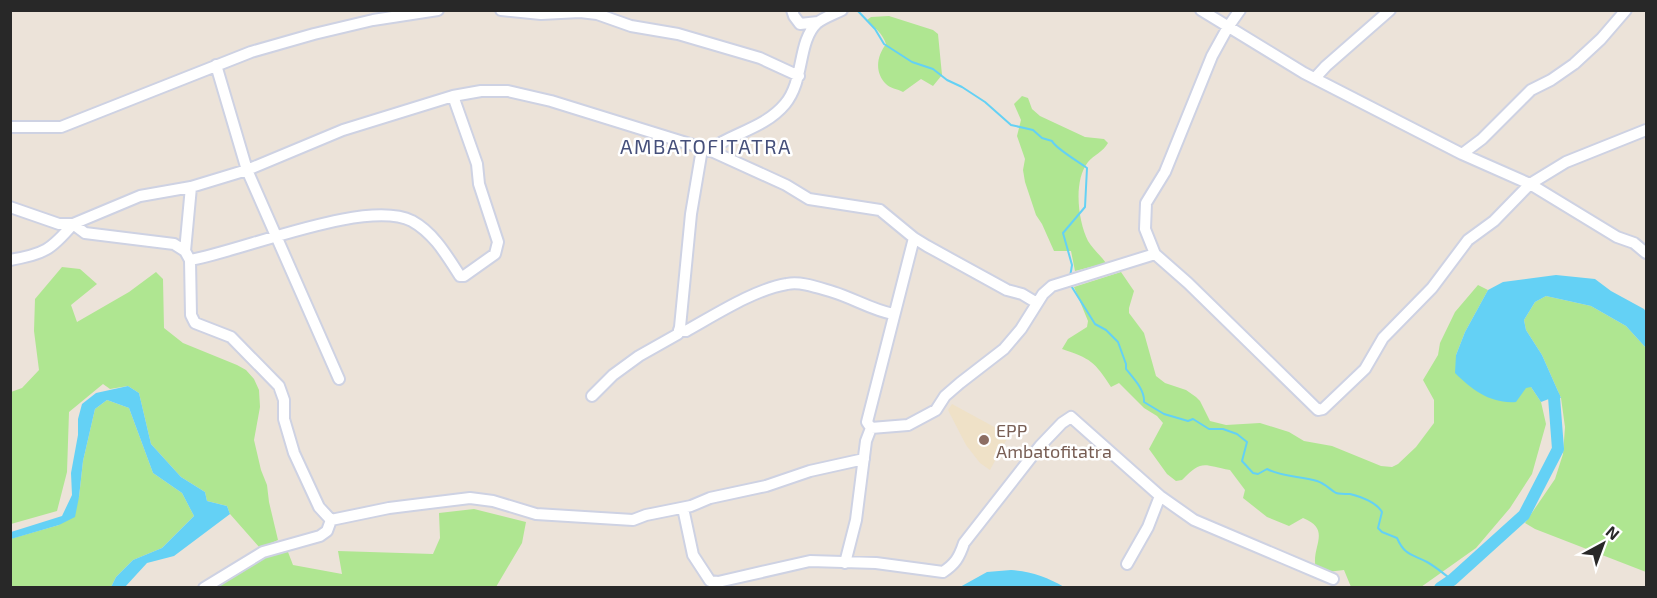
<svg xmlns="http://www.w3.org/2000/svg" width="1657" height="598" viewBox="0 0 1657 598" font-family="'Exo 2',sans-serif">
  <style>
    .education { fill: #efe1c7 }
    .green { fill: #afe691 }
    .water { fill: #64d1f5 }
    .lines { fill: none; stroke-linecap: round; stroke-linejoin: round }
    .stream { stroke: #64d1f5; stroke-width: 2 }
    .river { stroke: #64d1f5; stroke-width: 12 }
    .minor-casing { stroke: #ced2e3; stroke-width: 14 }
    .minor { stroke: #fff; stroke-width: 10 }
    .education-dot { fill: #8d6e63; stroke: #fff; stroke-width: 2 }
    .labels { text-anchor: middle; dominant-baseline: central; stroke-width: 5; stroke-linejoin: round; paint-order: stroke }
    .education-label { font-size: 18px; fill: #785e54; stroke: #fff; text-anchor: start }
    .neighbourhood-label { font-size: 20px; letter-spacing: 1.5px; fill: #46507b; stroke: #fff }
  </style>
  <rect width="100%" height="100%" fill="#ece3d9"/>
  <path class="education" d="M952,404L1009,435L990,470L980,463L966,445L948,410Z"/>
  <path class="green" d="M889,16L933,30L938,34L942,75L933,86L921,79L903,92C898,89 889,88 886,84C874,72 877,56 886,44C883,34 875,28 867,20L871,17Z
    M1022,96L1028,98L1032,109L1040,116L1085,137L1104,139L1108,143C1103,152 1094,155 1088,162C1073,181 1078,221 1088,241C1093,249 1101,256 1106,263L1075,271L1071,251H1054L1042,224L1036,215L1025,182L1023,170L1025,159L1017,136L1021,120L1014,104Z
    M62,267L80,269L97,284L71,305L77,322L129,292L156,272L163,279L164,328L183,343L237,365L246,370L254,379L259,390L260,407L254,440L261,470L267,485L269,502L278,540L260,548L230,514L227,506L207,501L205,492L181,477L151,444L139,393L128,386L110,389L103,384L69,412L67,472L57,511L11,524V392L22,388L39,370L34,331L35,299Z
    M1121,272L1134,291L1129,308V313L1144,333L1156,376L1165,383L1186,390L1196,397L1200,401L1210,421L1226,425L1260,423L1289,432L1304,441L1332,446L1381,466L1392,467L1398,464L1416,447L1434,423V400L1423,380L1438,355L1440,343L1455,312L1478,285L1488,290L1465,332L1456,355L1526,387H1531L1541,402L1546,424L1532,474L1510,508L1476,548L1421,587H1351L1344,570L1327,572L1316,569C1310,547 1333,530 1303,518L1289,526L1267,517L1243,498L1245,490L1230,470C1203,465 1202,459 1182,480L1176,481L1167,474L1149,449L1163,423L1157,416L1144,408L1119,383L1111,387C1095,362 1090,358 1062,349L1068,339L1087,327L1088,321L1074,287Z
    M1546,296L1591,306L1626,326L1646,348V572L1535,529L1525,523L1555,479L1563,454L1565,427L1561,398L1542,355L1526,330L1524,320L1535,302Z
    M107,400L129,408L153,473L182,493L194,516L162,548L133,560L116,577L111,587H11L10,539L59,525L79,497L83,461L95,409Z
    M474,509L526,522L522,543L496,587L215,588L275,550L288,552L293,565L342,574L338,551L433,554L440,538L439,513Z"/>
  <path class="water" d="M1556,275L1595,279L1611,291L1644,309L1646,312V348L1626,326L1591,306L1546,296L1535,302L1524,320L1526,330L1542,355L1561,398L1554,397L1541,402L1531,387L1526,388L1516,402C1491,404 1472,390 1455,373L1456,355L1465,332L1488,290L1503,282Z
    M128,386L139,393L151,444L181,477L205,492L207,501L227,506L230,514L174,556L147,563L125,587H111L116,577L133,560L162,548L194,516L182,493L153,473L129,408L107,400L95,409L83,461L79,497L75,517L59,525L11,539V532L62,516L72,495L71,473L78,435V419L82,404L96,393Z
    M1011,570C1029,571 1048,577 1064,587H960L987,572Z"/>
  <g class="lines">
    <path class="stream" d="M857,10L875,29L884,44L912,62L933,69L947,80L962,87L985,102L1011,125L1033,130L1042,138L1052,141C1055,148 1079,162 1087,168L1085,207L1063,233L1072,265L1070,277
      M1070,284L1095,324L1106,330L1118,342L1126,364V369C1134,379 1145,390 1144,402L1164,414L1188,421L1193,419L1209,429H1223L1237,434L1247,442L1242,461L1253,473L1258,474L1267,469C1282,477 1300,476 1317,481C1326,484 1329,489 1336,493C1340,494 1346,494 1350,494C1362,497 1376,502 1382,512L1378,528L1382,532L1397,538C1405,556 1412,554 1427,562C1436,567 1444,574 1452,580"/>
    <path class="river" d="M1440,588L1452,580L1524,515L1558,449L1554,397L1545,384"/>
    <defs>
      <path id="minor" d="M501,10L541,14L580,12L597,14L631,26L678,34L760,58L799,76
        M792,10L794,16L800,24L818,22
        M1201,10L1304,73L1462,154L1530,184L1617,237L1634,243L1646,253
        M216,65L247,170L339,379
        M1315,78L1326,66L1390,10
        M10,127H61L251,52L314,34L373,20L438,10
        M709,150L786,185L809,199L880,210L914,238L927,246L1007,290L1022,294L1037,303
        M1462,154L1482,139L1531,90L1551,80L1574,64L1601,39L1626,10
        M10,207L59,224H73L140,196L191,187L247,170L343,130L453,96L481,91H508L551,101L709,150C733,133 765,128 785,104C805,80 797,42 817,23C823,18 834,14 842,10
        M185,251L191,187
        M1155,254L1188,283L1318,410L1323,409L1365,369L1383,338L1432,288L1468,240L1494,221L1530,184L1566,162L1646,130
        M10,260C44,254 51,250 73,224L85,233L174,244L185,251L190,260L191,315L195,323L231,337L279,386L284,400V419L294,453L319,507L331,520
        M190,260C243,251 366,198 412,221C434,233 447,256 460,276H464L495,254L498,242L479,184L477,164L453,96
        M679,330L686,331C715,315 755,289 787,284C801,281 819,288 833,292C853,298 872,310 893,314
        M592,396L613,375L639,356L678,334L680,327L691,214L702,149
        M871,428L867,422L914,238
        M683,508L693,555L710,581L718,582L810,561L876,563L943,572C955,564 959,558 964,543L1040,446L1062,423L1071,417L1160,496L1194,520L1333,579
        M845,563L856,520L866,441L871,428L908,425L936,410L945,396L960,383L1004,349L1021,329L1043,294L1052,286L1155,254L1145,229L1146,203L1165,172L1212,56L1228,27L1240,10
        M1127,564L1148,527L1160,496
        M204,588L263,552L320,536L327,531L331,520L389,508L470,498L493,501L536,514L633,520L646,515L691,506L710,498L766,486L810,471L864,459"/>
    </defs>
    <use href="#minor" class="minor-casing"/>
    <use href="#minor" class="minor"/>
  </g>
  <circle class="education-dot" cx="984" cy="440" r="6"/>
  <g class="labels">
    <g class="education-label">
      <text x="996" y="430">EPP<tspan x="996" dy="21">Ambatofitatra</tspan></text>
    </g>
    <g class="neighbourhood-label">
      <text x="706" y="146">AMBATOFITATRA</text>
    </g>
  </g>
  <rect width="1657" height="598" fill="none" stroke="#282828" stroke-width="24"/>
  <g transform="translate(1603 544) rotate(41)" stroke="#ffffff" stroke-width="4.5" paint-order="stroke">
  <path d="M0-4.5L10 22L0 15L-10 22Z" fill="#282828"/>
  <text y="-9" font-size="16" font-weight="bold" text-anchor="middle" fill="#282828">N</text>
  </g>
</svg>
